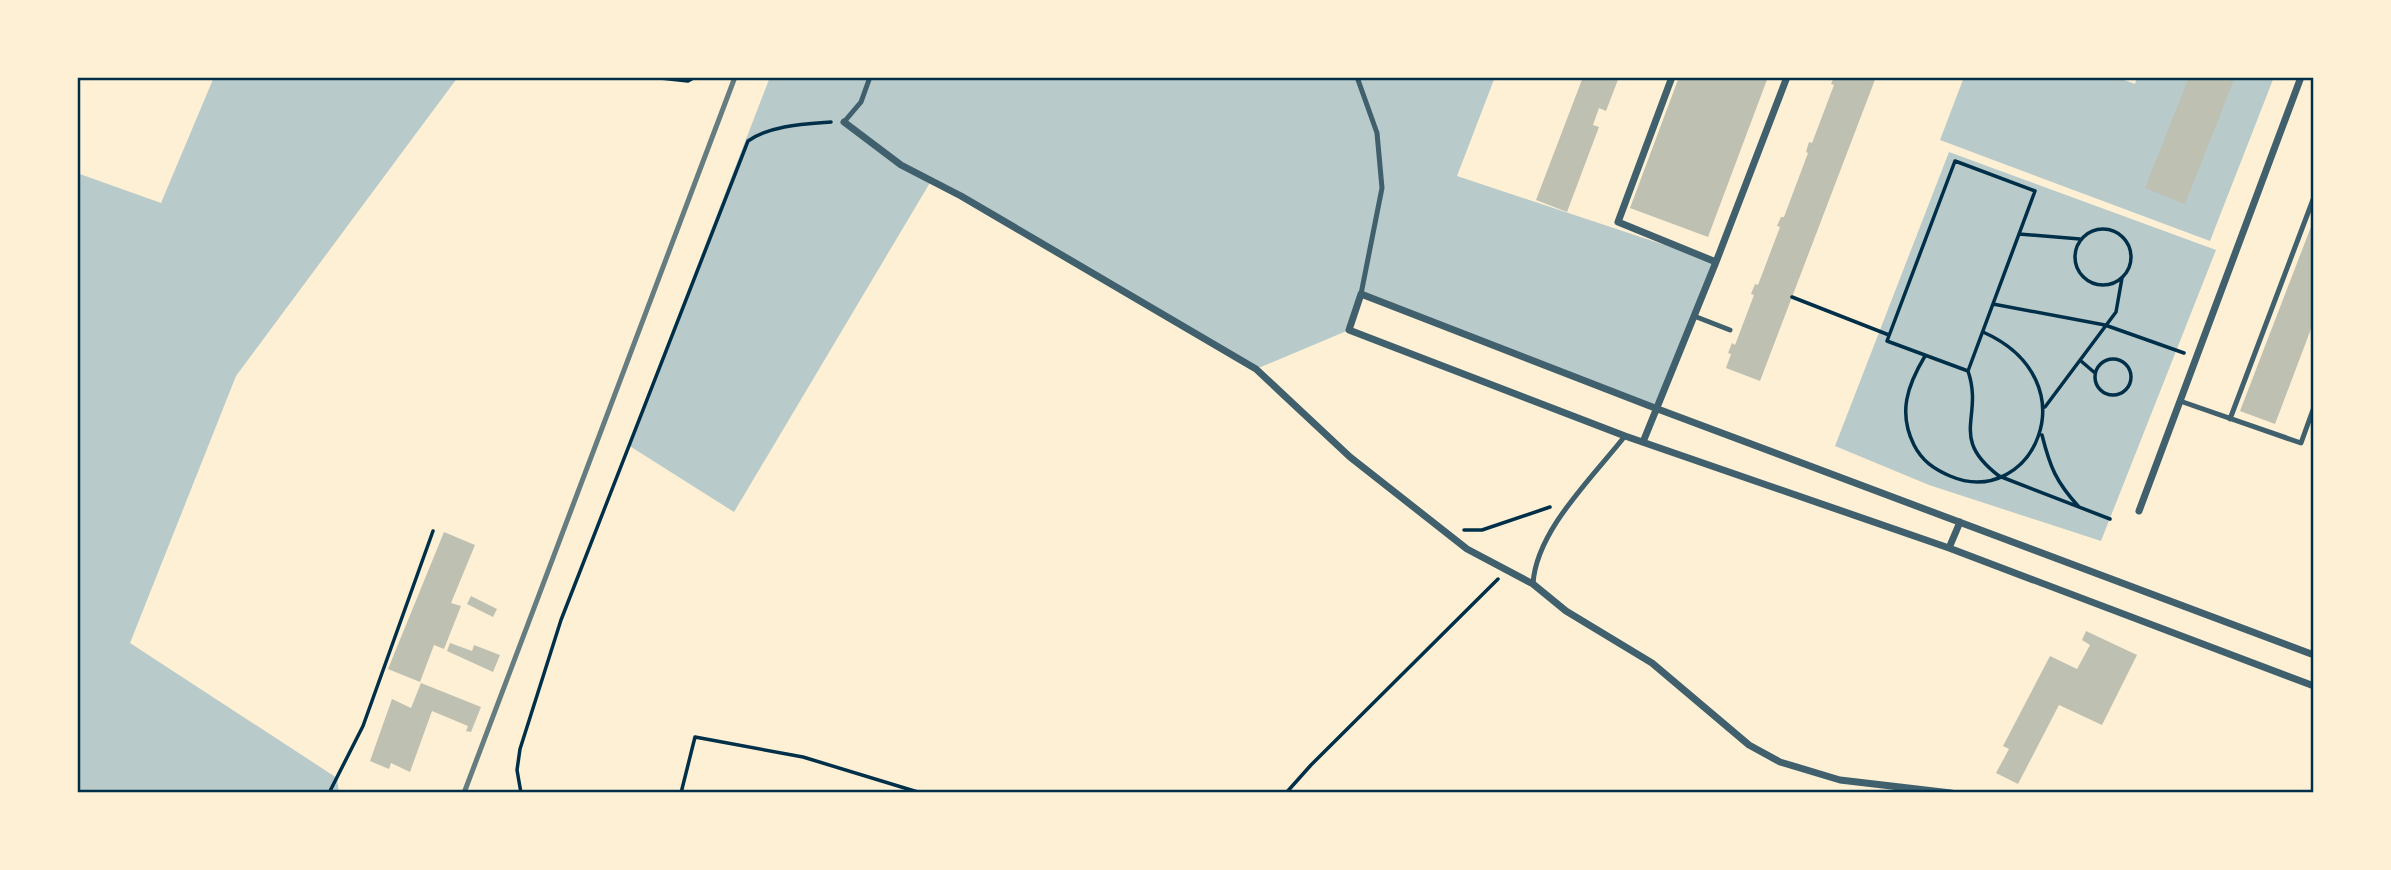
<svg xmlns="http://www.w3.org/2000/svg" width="2391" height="870" viewBox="0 0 2391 870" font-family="'Fira Sans',sans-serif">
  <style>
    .green { fill: #b9caca }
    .building { fill: #bec0b2 }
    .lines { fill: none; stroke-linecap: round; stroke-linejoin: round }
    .path { stroke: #003049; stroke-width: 3.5 }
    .service { stroke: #3f606c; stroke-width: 5 }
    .minor { stroke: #3f606c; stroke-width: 7 }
    .rail { stroke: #657d81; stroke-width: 5 }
    .neatline { fill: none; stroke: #003049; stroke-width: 2.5 }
  </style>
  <rect width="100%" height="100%" fill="#fdf0d5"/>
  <path class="green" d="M214,77H458L236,376L130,643L337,778L339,793H77V173L161,203Z
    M770,77H1495L1457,176L1716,262L1655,408L1362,294L1349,330L1256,369L931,181L734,512L628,445Z
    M1964,77H2116L2135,84L2137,77H2274L2210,241L1940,140Z
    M1949,152L2216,250L2101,541L1929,485L1835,446Z"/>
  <path class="building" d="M1583,77H1619L1606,111L1599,108L1593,125L1599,127L1567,212L1536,200Z
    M1679,77H1768L1708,237L1630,208Z
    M1834,77H1876L1760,381L1726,368L1731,354L1728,353L1732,343L1735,345L1754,295L1751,294L1755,284L1758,285L1780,227L1777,226L1781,217H1784L1808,153L1806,152L1809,142L1812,143L1834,85L1831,84Z
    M2189,77H2235L2185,204L2145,188Z
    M2314,219V321L2275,424L2240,411Z
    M444,532L475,545L451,603L461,606L444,649L434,645L420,682L388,669Z
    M471,596L497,609L493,617L467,604Z
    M2086,631L2137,655L2102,725L2059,705L2018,784L1996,773L2009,749L2003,746L2050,656L2077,669L2090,645L2082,640Z
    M450,643L472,651L474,645L500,655L493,672L447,651Z
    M421,683L481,707L471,732L466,731L468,726L432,711L410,772L391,763L389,769L370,761L392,699L411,708Z"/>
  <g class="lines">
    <path class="path" d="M651,77L688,81L695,77
      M2075 257a28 28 0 1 1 56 0a28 28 0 1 1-56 0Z
      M2019,234L2080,239
      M1792,297L1889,335
      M1993,304L2105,325L2184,353
      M1925,356C1907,386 1898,413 1914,445C1922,461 1934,469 1950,476C2032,511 2093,381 1983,332
      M2095 377a18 18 0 1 1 36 0a18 18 0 1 1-36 0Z
      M2081,361L2095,373
      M1968,371L1887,341L1955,161L2035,191L1968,371C1984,418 1948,437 1999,476L2110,519
      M2045,407L2116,312L2122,278
      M2042,435C2050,467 2056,482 2079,507
      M1464,530H1482L1550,507
      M329,793L363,726L433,531
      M521,793L517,770L520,749L561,620L748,141C771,125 804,124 831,122
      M681,793L695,737L803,757L921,793
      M1286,793L1311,765L1498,579"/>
    <path class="service" d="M1357,77L1377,133L1382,188L1361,294
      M844,122L861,102L870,77
      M1694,316L1730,330
      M2180,401L2301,443L2314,407
      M2230,419L2314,197
      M1533,584C1536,531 1592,478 1625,436"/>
    <path class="minor" d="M1672,77L1618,222L1716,262
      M844,122L901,165L961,196L1256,369L1350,457L1467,549L1533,584L1566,611L1652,663L1749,745L1780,762L1840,780L1951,793
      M1643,442L1716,262L1787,77
      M2139,511L2301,77
      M1949,548L1960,522
      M2314,655L1655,408L1361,294L1349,330L1625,436L1949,548L2314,686"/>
    <path class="rail" d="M464,793L735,77"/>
  </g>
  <rect width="2391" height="870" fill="none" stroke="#fdf0d5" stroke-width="158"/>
  <rect x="79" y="79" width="2233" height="712" class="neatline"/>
</svg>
